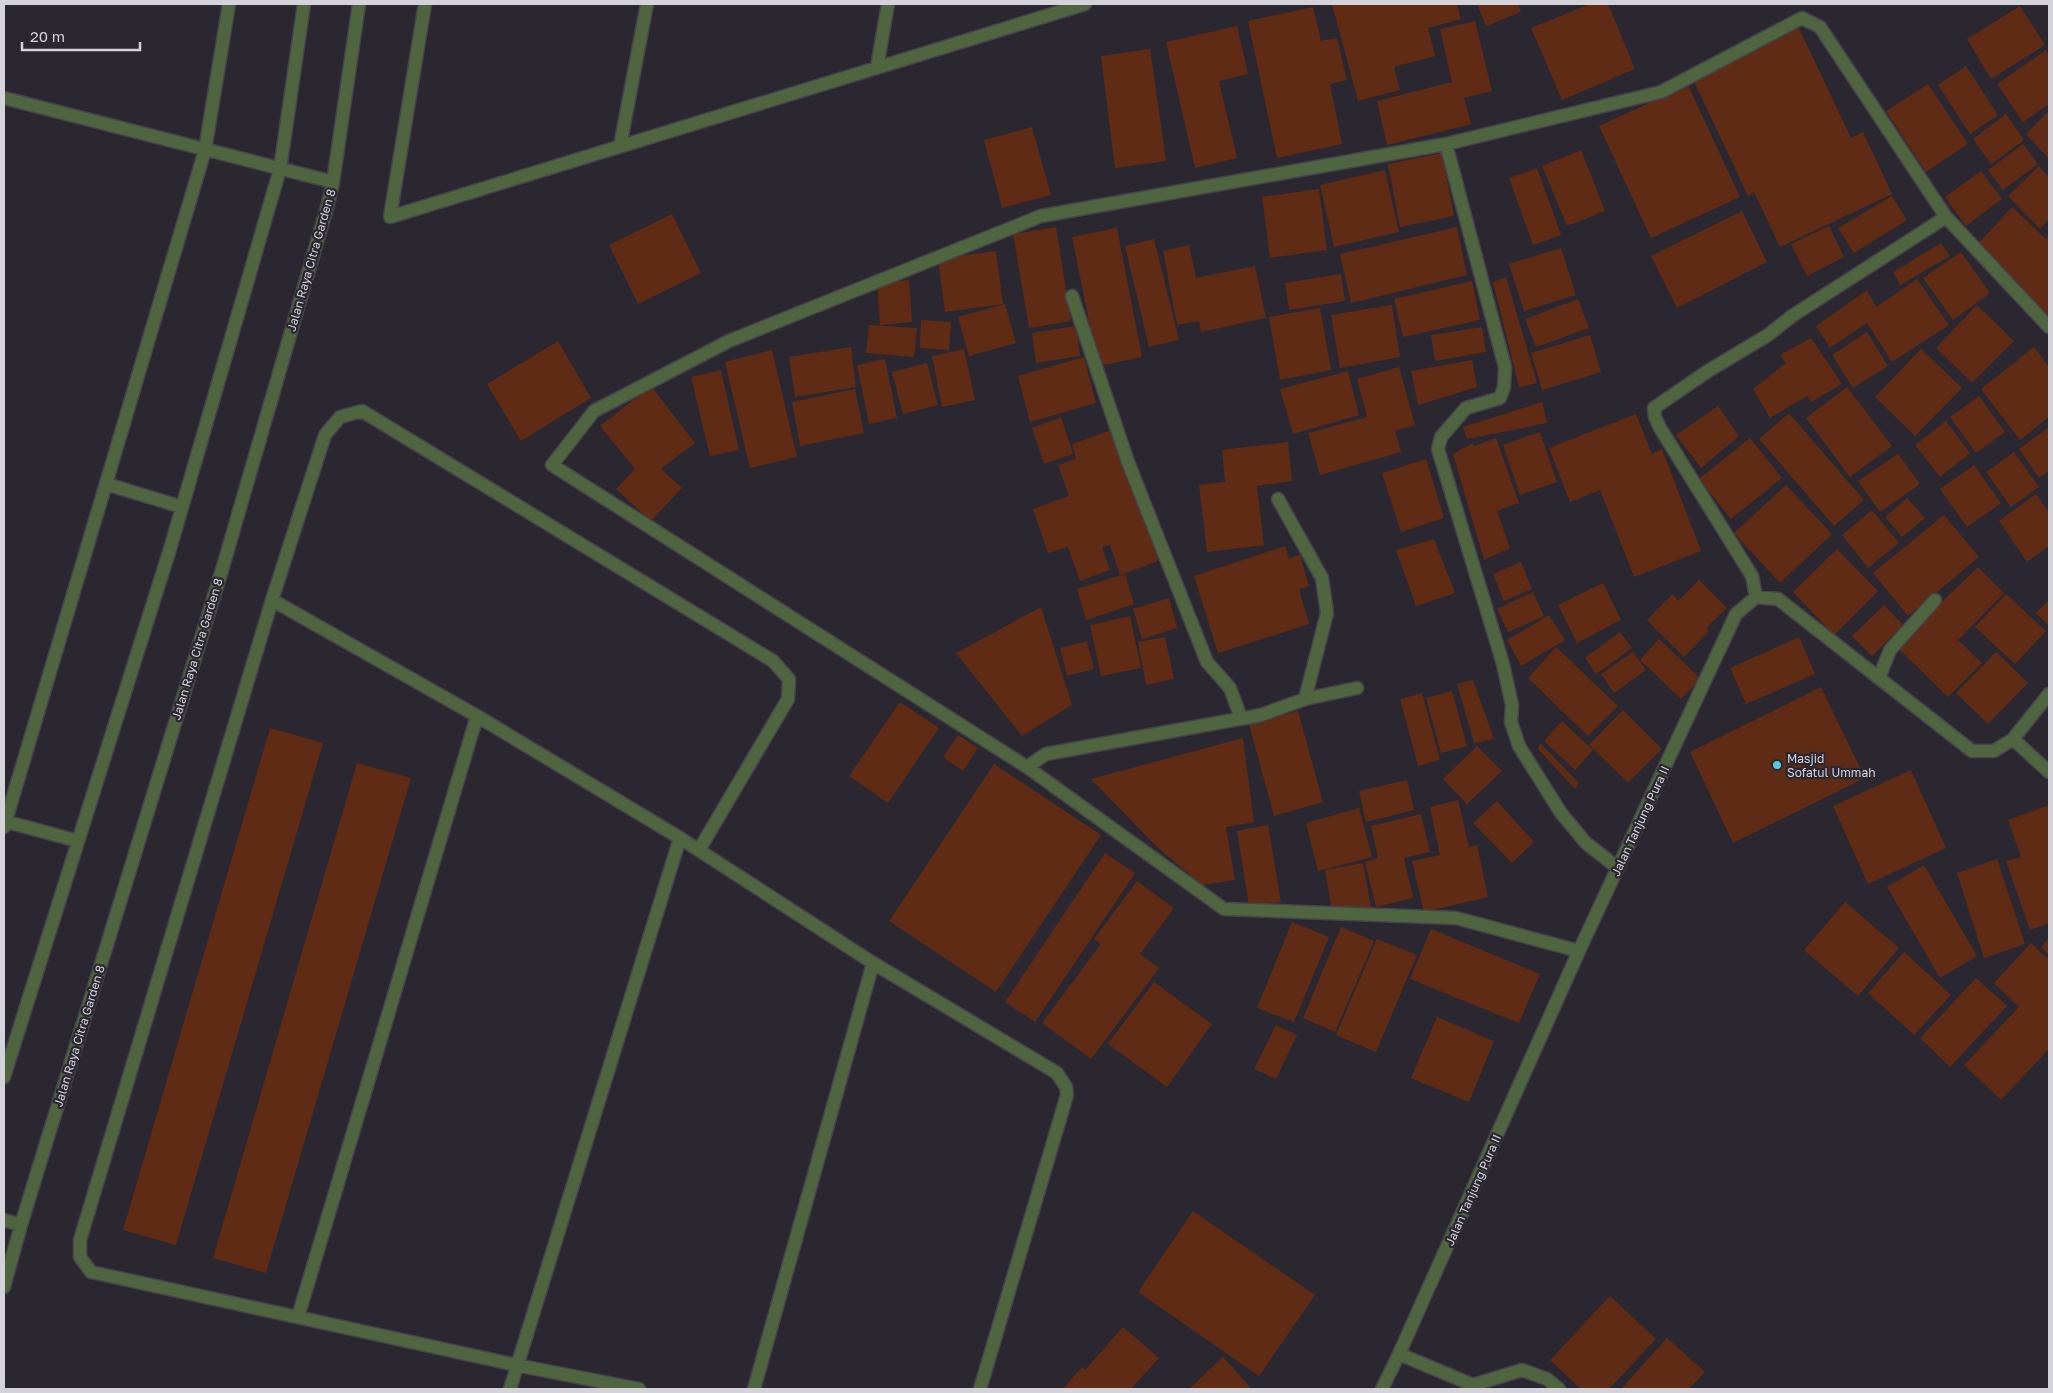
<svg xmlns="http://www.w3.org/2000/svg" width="2053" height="1393" viewBox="0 0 2053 1393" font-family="'Golos Text',sans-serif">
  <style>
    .building { fill: #5f2b14 }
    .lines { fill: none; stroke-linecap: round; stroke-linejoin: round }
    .minor-casing { stroke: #45434c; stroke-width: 15 }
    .minor { stroke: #4e6540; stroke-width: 12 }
    .poi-dot { fill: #53cbda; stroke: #2a2731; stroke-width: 2 }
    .labels { text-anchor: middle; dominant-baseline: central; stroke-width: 4.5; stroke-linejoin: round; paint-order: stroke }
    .street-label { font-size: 12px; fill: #d5d3da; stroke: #2a2731 }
    .poi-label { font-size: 12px; fill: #d5d3da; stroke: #2a2731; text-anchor: start }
  </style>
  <rect width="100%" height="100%" fill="#2a2731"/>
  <path class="building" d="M1332,4H1457L1461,19L1428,28L1435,56L1394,67L1400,90L1358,101Z
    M1477,4H1518L1521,12L1486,26Z
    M1590,4H1608L1635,69L1562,100L1531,28Z
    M2020,6L2045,45L1991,79L1967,39Z
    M1313,7L1321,41L1337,38L1347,80L1330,84L1342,144L1277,158L1248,21Z
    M1475,21L1492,91L1464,98L1471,124L1387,145L1377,101L1452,82L1440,29Z
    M1237,26L1248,74L1219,81L1237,158L1195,168L1166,42Z
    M1798,26L1851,138L1863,132L1892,194L1780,247L1754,192L1748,196L1692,77Z
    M1150,49L1166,161L1115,168L1101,56Z
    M2046,50L2049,55V104L2023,122L1997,84Z
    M1966,66L1998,115L1970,134L1938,85Z
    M1928,84L1968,144L1926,172L1886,111Z
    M1688,85L1740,197L1651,238L1599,126Z
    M2049,111V159L2026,134Z
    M2006,114L2024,140L1991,164L1973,139Z
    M1032,127L1051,195L1002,208L984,140Z
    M2023,144L2038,164L2003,190L1988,170Z
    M1581,150L1605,211L1567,226L1542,166Z
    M1442,153L1454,216L1400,227L1388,164Z
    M2039,166L2049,178V219L2040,229L2008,196Z
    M1537,168L1561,235L1533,245L1509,178Z
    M1385,170L1399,232L1334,247L1320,185Z
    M1981,171L2002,199L1966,226L1945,197Z
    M1319,189L1327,250L1270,258L1262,197Z
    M1892,196L1907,220L1854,253L1838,228Z
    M2012,207L2046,239L2049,236V319L1975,247Z
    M1742,211L1767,262L1677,308L1651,256Z
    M672,214L701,273L638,304L609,245Z
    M1829,226L1844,257L1807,276L1791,244Z
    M1056,227L1071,321L1029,328L1013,234Z
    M1457,227L1467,275L1351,303L1340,254Z
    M1117,228L1142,357L1098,366L1072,237Z
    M1154,239L1179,340L1149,347L1125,246Z
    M1941,243L1950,256L1900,285L1893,272Z
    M1189,245L1196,278L1255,266L1266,318L1201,332L1199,321L1177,325L1163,251Z
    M1561,248L1576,295L1524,311L1509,264Z
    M996,251L1003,304L945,312L938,259Z
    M1961,252L1990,293L1953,320L1923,278Z
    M1341,274L1345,301L1289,310L1285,283Z
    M1506,277L1537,383L1519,387L1493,282Z
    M1917,279L1949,325L1892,362L1867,323L1830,348L1816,326L1867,290L1876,307Z
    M909,280L912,322L880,325L877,283Z
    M1472,281L1480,320L1403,337L1394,299Z
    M1578,299L1589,328L1536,347L1525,319Z
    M1005,304L1016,343L969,356L958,317Z
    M1392,305L1400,357L1340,368L1331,315Z
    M1977,305L2014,341L1972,383L1936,348Z
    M1320,308L1331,370L1280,380L1269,317Z
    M921,320L951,322L949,350L920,348Z
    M869,325L917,328L914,357L866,353Z
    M1076,326L1080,356L1036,363L1032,333Z
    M1482,327L1486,352L1435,361L1431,335Z
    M1867,332L1888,366L1853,388L1832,355Z
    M1590,335L1601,372L1542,390L1531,353Z
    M1811,338L1842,384L1811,402L1807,396L1770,418L1753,389L1786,363L1780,355Z
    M558,341L591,398L521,441L487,384Z
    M851,347L856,387L795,397L789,357Z
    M2034,347L2049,367V417L2020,440L1981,389Z
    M964,349L975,400L942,407L932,356Z
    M1921,349L1962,388L1915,436L1875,397Z
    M772,350L797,457L750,468L725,362Z
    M1084,357L1096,403L1030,422L1018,376Z
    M885,359L897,418L869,424L857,365Z
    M1472,360L1477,387L1418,405L1411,371Z
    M927,363L938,405L903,414L892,372Z
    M1399,367L1415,425L1395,431L1401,452L1320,475L1308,433L1367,417L1357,379Z
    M721,370L739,450L710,456L691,377Z
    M1348,371L1359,415L1293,434L1280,389Z
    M651,386L695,443L661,469L682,488L651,521L616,489L635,469L600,426Z
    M1847,387L1892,446L1850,477L1806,418Z
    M855,389L864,433L800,446L792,402Z
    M1979,396L2005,432L1976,453L1950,417Z
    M1542,402L1547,423L1467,439L1463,427Z
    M1718,406L1739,436L1701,468L1676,435Z
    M1789,413L1864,500L1834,526L1759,439Z
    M1636,414L1652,454L1662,449L1701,551L1634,577L1600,490L1570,502L1549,448Z
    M1061,417L1073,454L1044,464L1032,428Z
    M1946,421L1970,453L1940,477L1915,445Z
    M2049,427V471L2039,478L2019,449Z
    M1114,429L1160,560L1120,575L1110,545L1102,547L1110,570L1080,581L1068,547L1048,553L1033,509L1069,496L1058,465L1076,459L1072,444Z
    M1540,432L1557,482L1520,495L1503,445Z
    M1496,438L1519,503L1497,511L1510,548L1484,560L1453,454L1473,443L1474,446Z
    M1750,438L1782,478L1731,519L1699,479Z
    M1288,442L1292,481L1257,486L1264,545L1207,552L1199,485L1225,482L1222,450Z
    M2014,452L2039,487L2011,507L1986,472Z
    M1898,454L1920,484L1880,512L1858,481Z
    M1426,459L1444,518L1401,532L1382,473Z
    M1974,465L2001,503L1967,527L1940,489Z
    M1786,485L1832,534L1780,583L1734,533Z
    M2036,494L2049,513V546L2027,562L1999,521Z
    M1907,498L1925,518L1902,537L1885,517Z
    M1872,510L1899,543L1868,568L1842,535Z
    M1944,515L1979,557L1908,616L1873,573Z
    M1434,539L1455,593L1416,606L1396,550Z
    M1285,546L1289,558L1300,555L1309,586L1299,589L1309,624L1218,653L1194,576Z
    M1837,549L1878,591L1834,635L1793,592Z
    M1521,562L1532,589L1504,601L1493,574Z
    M1978,567L2004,593L1958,640L1982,663L1948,697L1896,646Z
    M1125,574L1134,604L1086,620L1077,589Z
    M1699,580L1727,608L1706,628L1709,631L1684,657L1647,620L1673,594L1678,601Z
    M1603,583L1621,620L1577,643L1558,605Z
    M1533,592L1544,616L1508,632L1497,609Z
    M2006,594L2046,631L2015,664L1975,627Z
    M1169,598L1177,628L1142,639L1133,609Z
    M2049,600V626L2036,613Z
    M1884,605L1903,625L1872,656L1852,636Z
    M1041,607L1072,705L1022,736L956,653Z
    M1549,615L1565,640L1521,666L1507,640Z
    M1130,616L1141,668L1101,676L1090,625Z
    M1620,632L1632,648L1596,674L1585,658Z
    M1165,637L1174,679L1146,685L1138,642Z
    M1799,637L1815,674L1746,704L1730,668Z
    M1659,639L1701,679L1681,699L1640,660Z
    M1087,641L1094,669L1067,676L1060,648Z
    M1556,647L1618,706L1588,736L1528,678Z
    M1633,652L1646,670L1614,693L1601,674Z
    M1996,652L2028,683L1988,724L1956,693Z
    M1473,680L1494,739L1474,743L1457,684Z
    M1821,687L1865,778L1733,843L1690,752Z
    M1452,691L1467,746L1441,753L1426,698Z
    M1422,693L1440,760L1418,766L1400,699Z
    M900,702L939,728L888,803L849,776Z
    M1623,710L1662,749L1628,783L1589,745Z
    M1298,711L1323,802L1274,816L1249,724Z
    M1562,721L1593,750L1575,770L1544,741Z
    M270,728L323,743L176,1245L123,1230Z
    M958,735L978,748L963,771L943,757Z
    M1243,738L1254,822L1226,827L1235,880L1202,885L1157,847L1091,779Z
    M1540,743L1579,783L1575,789L1538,749Z
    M1477,746L1502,771L1467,804L1443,779Z
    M357,763L411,778L266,1273L213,1258Z
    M994,764L1101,835L996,992L889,921Z
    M1911,770L1946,848L1868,884L1833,806Z
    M1407,780L1414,810L1366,822L1359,791Z
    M1458,800L1469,847L1477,845L1488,897L1424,912L1412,861L1440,855L1430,807Z
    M1497,801L1534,842L1512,863L1473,823Z
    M2049,805V923L2030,930L2006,861L2021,857L2008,820Z
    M1359,808L1372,857L1318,871L1306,823Z
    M1421,814L1430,852L1404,858L1413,898L1376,907L1365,862L1378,858L1371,826Z
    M1268,825L1281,902L1249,906L1237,831Z
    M1105,853L1135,873L1035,1022L1005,1002Z
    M1997,859L2025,944L1984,958L1957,873Z
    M1363,863L1371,907L1332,912L1325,870Z
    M1924,865L1977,956L1940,978L1887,887Z
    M1137,881L1174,908L1140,954L1159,968L1091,1059L1042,1023L1101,944L1094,939Z
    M1845,902L1899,948L1858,996L1804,950Z
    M1292,922L1329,937L1294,1022L1257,1008Z
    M1341,927L1374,941L1335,1032L1303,1018Z
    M1431,929L1540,974L1519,1023L1410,979Z
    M2049,938V955L2041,947Z
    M1377,939L1417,955L1376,1052L1336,1035Z
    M2031,943L2049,960V1049L2001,1100L1964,1065L2019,1007L1994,983Z
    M1904,952L1951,995L1914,1035L1868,993Z
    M1976,978L2007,1006L1950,1067L1920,1038Z
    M1154,982L1212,1024L1167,1087L1108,1044Z
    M1437,1017L1494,1041L1469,1102L1411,1078Z
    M1276,1025L1297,1035L1276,1079L1254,1069Z
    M1193,1211L1315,1295L1259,1376L1138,1292Z
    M1610,1296L1656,1339L1609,1389H1581L1550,1360Z
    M1123,1327L1159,1358L1131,1389H1063L1082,1367L1085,1370Z
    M1667,1338L1705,1372L1689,1389H1621Z
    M1223,1357L1252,1389H1189Z"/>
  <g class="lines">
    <defs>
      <path id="minor" d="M425,4L390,217L1085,4
        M877,67L888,4
        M4,98L333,182
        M1446,144L1505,367L1504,387L1500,398L1466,408L1441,437L1438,449L1503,664L1512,705L1511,722L1519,746L1561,813L1586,843L1618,868
        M620,146L647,4
        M1072,296L1128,462L1207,662L1230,688L1241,718
        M106,484L182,507
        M1278,499L1322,578L1327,613L1305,699
        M1756,597L1752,576L1660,428L1655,417L1654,408L1708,371L1768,335L1792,316L1946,217
        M272,600L477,716L680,838L873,963L1057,1073L1066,1087L1067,1095L980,1389
        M1879,678L1890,650L1935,600
        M2013,739L2049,772
        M1027,767L1046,754L1261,715L1305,699L1357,688
        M4,821L78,841
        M4,827L205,150L229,4
        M1579,951L1456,918L1224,909L1027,767L552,465L594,411L729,341L1041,216L1446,144L1661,92L1802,18L1820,27L1946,217L2049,327
        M4,1077L170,549L280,169L304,4
        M4,1220L21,1225
        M4,1287L21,1225L222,570L328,204L333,182L359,4
        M298,1317L477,716
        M1399,1354L1473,1385L1522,1370L1547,1379L1559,1389
        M510,1389L680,838
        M639,1389L516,1365L91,1272L80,1257V1240L272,600L325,435L340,417L362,411L773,661L789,679L788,699L699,850
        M754,1389L873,963
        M1382,1389L1399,1354L1579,951L1736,614L1756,597L1778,599L1972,751H1994L2013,739L2049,694"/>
    </defs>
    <use href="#minor" class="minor-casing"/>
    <use href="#minor" class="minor"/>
  </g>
  <circle class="poi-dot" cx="1777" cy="765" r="5"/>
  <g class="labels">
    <g class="street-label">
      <text transform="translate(311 260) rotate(-74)">Jalan Raya Citra Garden 8</text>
      <text transform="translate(197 649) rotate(-73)">Jalan Raya Citra Garden 8</text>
      <text transform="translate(1640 821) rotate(-65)">Jalan Tanjung Pura II</text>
      <text transform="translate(79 1036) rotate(-73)">Jalan Raya Citra Garden 8</text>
      <text transform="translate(1473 1190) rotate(-66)">Jalan Tanjung Pura II</text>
    </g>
    <g class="poi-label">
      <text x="1787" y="758">Masjid<tspan x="1787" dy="14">Sofatul Ummah</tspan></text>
    </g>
  </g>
  <rect width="2053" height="1393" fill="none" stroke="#d5d3da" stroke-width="10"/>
  <path d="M22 42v8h118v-8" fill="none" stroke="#d5d3da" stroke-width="2.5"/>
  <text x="30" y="42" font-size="15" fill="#d5d3da" stroke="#2a2731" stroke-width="4" paint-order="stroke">20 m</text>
</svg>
